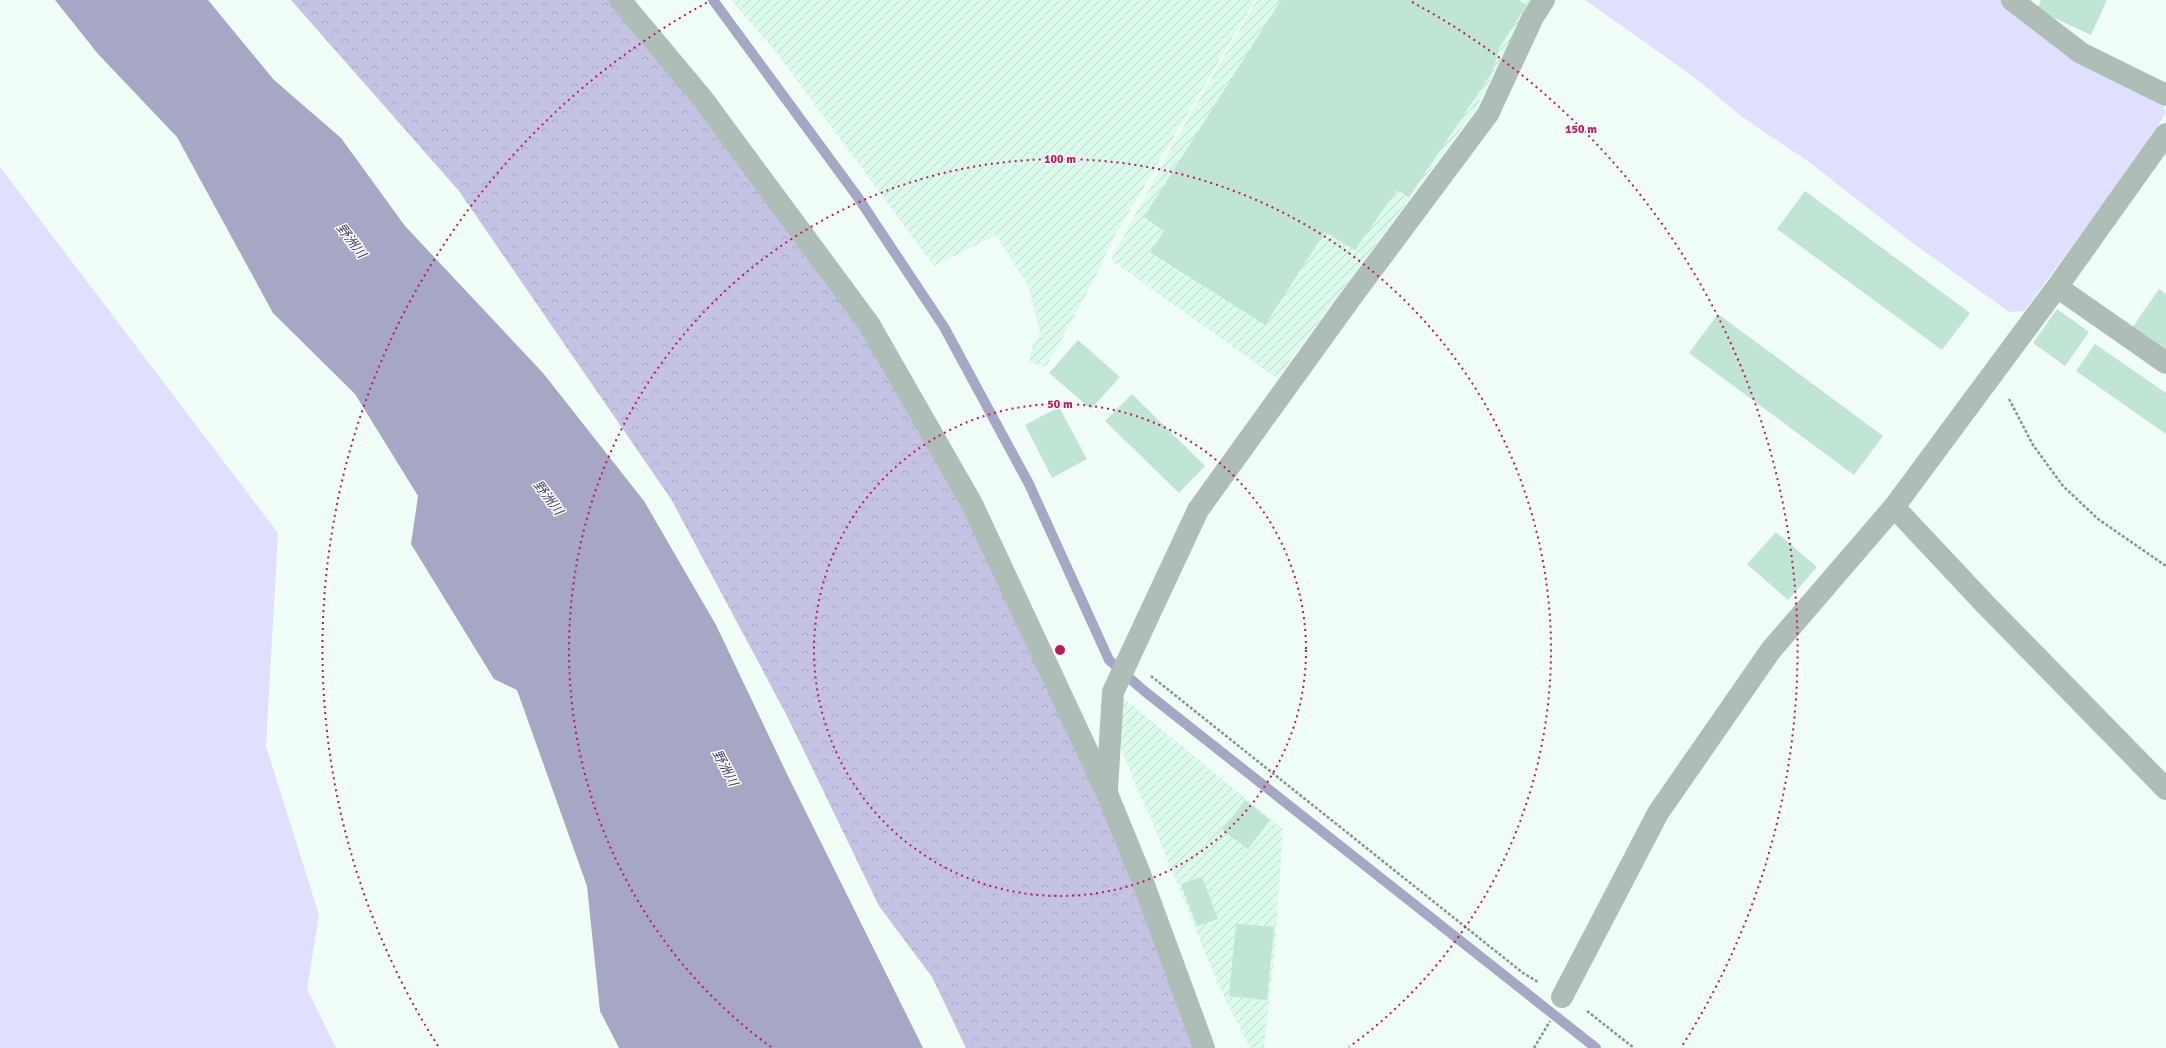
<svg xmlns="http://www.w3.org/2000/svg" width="2166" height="1048" viewBox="0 0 2166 1048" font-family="Signika,'Noto Sans JP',sans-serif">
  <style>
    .industrial { fill: url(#industrial-furrows) }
    .green { fill: #e0dffe }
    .forest { fill: url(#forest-crowns) }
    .water { fill: #a6a6c5 }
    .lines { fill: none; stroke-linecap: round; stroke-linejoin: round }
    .stream { stroke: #a6a6c5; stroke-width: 10 }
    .building { fill: #c1e5d4 }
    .path { stroke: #88948e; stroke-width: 2.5; stroke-dasharray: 3 2; stroke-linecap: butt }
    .minor { stroke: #aebeb6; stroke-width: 22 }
    .ring { fill: none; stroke: #c2185b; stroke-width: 2; stroke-dasharray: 2 4 }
    .labels { text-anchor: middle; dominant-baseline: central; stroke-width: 3; stroke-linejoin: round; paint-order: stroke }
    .water-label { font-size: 13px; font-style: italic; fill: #45426e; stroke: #fff }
    .centre { fill: #c2185b; stroke: #fff; stroke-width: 2 }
    .ring-label { font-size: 12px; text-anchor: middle; font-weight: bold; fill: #c2185b; stroke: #fff; stroke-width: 3; stroke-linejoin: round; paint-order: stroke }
  </style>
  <defs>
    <pattern id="industrial-furrows" width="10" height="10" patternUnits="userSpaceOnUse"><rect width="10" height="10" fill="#dbfbec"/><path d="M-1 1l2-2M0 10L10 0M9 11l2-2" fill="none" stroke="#bcd8cb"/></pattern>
    <pattern id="forest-crowns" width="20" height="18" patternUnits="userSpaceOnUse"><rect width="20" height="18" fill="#c4c3e3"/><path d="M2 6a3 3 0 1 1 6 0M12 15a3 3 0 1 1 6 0" fill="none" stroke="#a9a8c3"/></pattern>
  </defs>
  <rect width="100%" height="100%" fill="#f0fef7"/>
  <path class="industrial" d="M731,0H1255L1114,237L1093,282L1046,367L1030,363V352L1040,333L1028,285L996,235L934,266L776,52Z
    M1257,0H1532L1475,110L1277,378L1111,260L1165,159Z
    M1122,697L1283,829L1275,950L1264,1048H1250L1217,982L1151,819L1134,782L1114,728Z"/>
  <path class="green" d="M1585,0H2001L2030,26L2162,104L2166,112L2146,146L2024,311L2009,312L1914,244L1809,162L1741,116L1694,77Z
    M0,167L278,533L266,746L319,915L307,989L336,1048H0Z"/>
  <path class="forest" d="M291,0H617L813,249L983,512L1211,1048H966L932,977L879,906L786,714L671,499L459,191Z"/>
  <path class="water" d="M55,0H208L274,80L341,138L405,226L543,373L644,501L716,625L787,774L923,1048H619L600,1011L587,886L517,690L494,679L411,544L418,496L355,394L273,313L177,137L98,54Z"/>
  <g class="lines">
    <path class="stream" d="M713,0L857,196L944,327L1029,484L1109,660L1143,690L1596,1048"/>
  </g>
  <path class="building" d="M1281,0H1518L1527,5L1499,48L1493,71L1409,197L1397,190L1355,250L1325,232L1265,325L1150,252L1164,231L1144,217Z
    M2041,0H2107L2091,35L2037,10Z
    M1805,191L1970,313L1942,350L1777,229Z
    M2159,289L2166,294V352L2132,328Z
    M2057,309L2089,332L2065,366L2033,343Z
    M1718,314L1883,436L1854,475L1689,353Z
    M1078,340L1120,377L1091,409L1049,373Z
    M2095,344L2166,393V434L2076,371Z
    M1132,394L1205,466L1179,493L1105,421Z
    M1059,407L1087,459L1052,478L1025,425Z
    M1776,532L1817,567L1788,600L1747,564Z
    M1245,800L1270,820L1248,849L1222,830Z
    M1202,877L1218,919L1197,926L1181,884Z
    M1236,924L1274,927L1267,1000L1229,996Z"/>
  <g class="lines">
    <path class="path" d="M2009,399L2033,445L2063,486L2098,519L2166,566
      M1151,676L1523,973L1538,982
      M1587,1011L1634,1048
      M1534,1048L1550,1021"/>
    <path class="minor" d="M620,0L702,98L869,324L972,504L1106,791L1140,874L1204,1048
      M2012,0L2081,53L2166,95
      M2057,287L2166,363
      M1894,507L1985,604L2166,789
      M1107,790L1113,692L1198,510L1350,299L1488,114L1533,17L1544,0
      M1562,997L1658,813L1771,650L1894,507L2057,287L2166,134"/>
  </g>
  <g class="ring">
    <circle cx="1060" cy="650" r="246"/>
    <path d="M771 1047A491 491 0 1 1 1349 1047"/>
    <path d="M438 1046A737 737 0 0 1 708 2M1412 2A737 737 0 0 1 1682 1046"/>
  </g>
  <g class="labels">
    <g class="water-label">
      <text transform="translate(351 241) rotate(53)">野洲川</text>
      <text transform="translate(548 498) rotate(53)">野洲川</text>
      <text transform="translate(725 768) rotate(62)">野洲川</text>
    </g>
  </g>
  <circle cx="1060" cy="650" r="6" class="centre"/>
  <g class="ring-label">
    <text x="1581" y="133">150 m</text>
    <text x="1060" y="163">100 m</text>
    <text x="1060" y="408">50 m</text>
  </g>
</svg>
